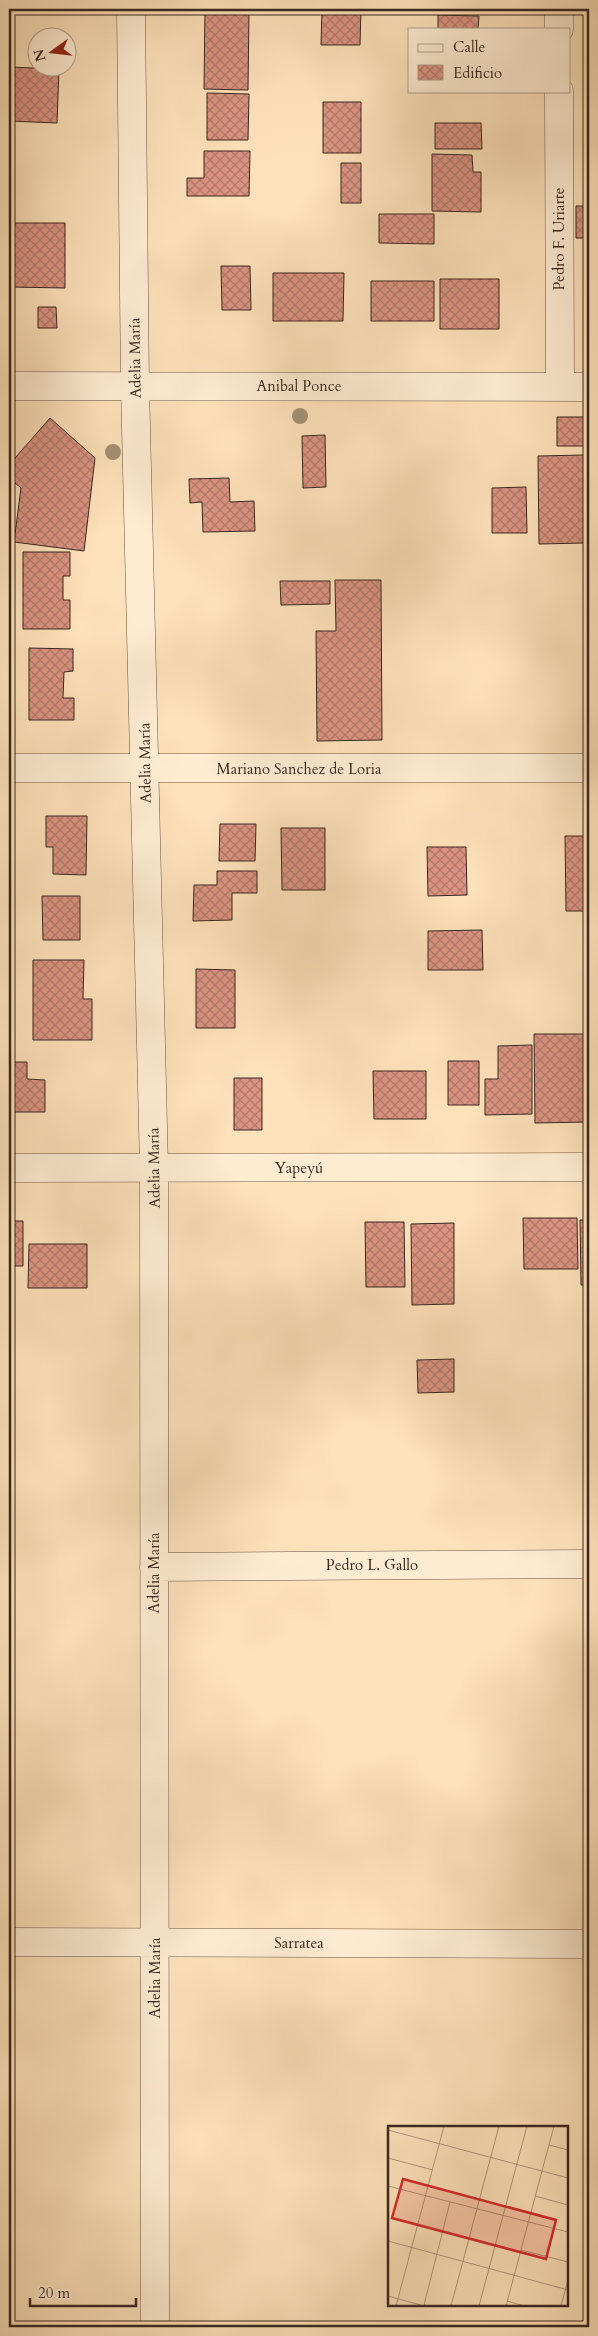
<svg xmlns="http://www.w3.org/2000/svg" width="598" height="2336" viewBox="0 0 598 2336" font-family="Cardo,serif">
  <style>
    .building { fill: url(#building-cross-hatch); stroke: #3a261e }
    .lines { fill: none; stroke-linecap: round; stroke-linejoin: round }
    .street-casing { stroke: #6b5545; stroke-width: 29 }
    .street { stroke: #feecd2; stroke-width: 28 }
    .tree { fill: #a49074 }
    .labels { text-anchor: middle; dominant-baseline: central; stroke-width: 4.5; stroke-linejoin: round; paint-order: stroke }
    .street-label { font-size: 15px; fill: #3a261e; stroke: #feecd2 }
    .inset-road { fill: none; stroke: #af967c; stroke-width: 1 }
    .view { fill: #d62828; fill-opacity: 0.15; stroke: #d62828; stroke-width: 2.5 }
    .inset-edge { fill: none; stroke: #3a261e; stroke-width: 2.5 }
  </style>
  <defs>
    <pattern id="building-cross-hatch" width="8" height="8" patternUnits="userSpaceOnUse" patternTransform="scale(1.25)"><rect width="8" height="8" fill="#db9483"/><path d="M0 0l8 8M0 8l8-8" fill="none" stroke="#b3796b"/></pattern>
  </defs>
  <rect width="100%" height="100%" fill="#fde1ba"/>
  <filter id="stains"><feTurbulence type="fractalNoise" baseFrequency=".004" numOctaves="4"/><feColorMatrix values="0 0 0 0 .2 0 0 0 0 .09 0 0 0 0 .02 0 0 0 .5 -.17"/></filter>
  <radialGradient id="worn" r=".72"><stop offset=".6" stop-color="#630" stop-opacity="0"/><stop offset="1" stop-color="#630" stop-opacity=".3"/></radialGradient>
  <path class="building" d="M205,9H249L248,90L204,89Z
    M322,9H361L360,45H321Z
    M438,15L479,16L478,29H438Z
    M9,67L59,69L57,123L9,121Z
    M207,93L249,94L248,140H207Z
    M323,102H361V153H323Z
    M435,123H481L482,149H435Z
    M586,137H589V201H586Z
    M204,151H250L249,196H187V178H204Z
    M432,154L472,155L473,172H481V212L432,211Z
    M341,163H361V203H341Z
    M576,206H589V238H576Z
    M379,214H434V244L379,243Z
    M10,223H65V288L9,287Z
    M221,266H250L251,310H222Z
    M273,273H344L343,321H273Z
    M440,279H499V329H440Z
    M371,281H434V321H371Z
    M38,307H56L57,328H38Z
    M557,417H587V446H557Z
    M50,418L95,458L84,551L14,542L21,488L9,478V465Z
    M325,435L326,487L303,488L302,436Z
    M584,455L585,543L539,544L538,456Z
    M229,478L230,502L254,501L255,531L203,532L202,502L190,503L189,479Z
    M526,487L527,533H492V488Z
    M23,552H70V576H63V600H70V629H23Z
    M335,580H381L382,740L317,741L316,631H336Z
    M280,581H330V604L281,605Z
    M29,648L73,649V671L64,672L63,698H74V720H29Z
    M46,816H87L86,875L53,874V847H46Z
    M220,824H256L255,861H219Z
    M281,828H325V890H282Z
    M565,836H587V911H566Z
    M427,847H466L467,895L428,896Z
    M217,871H257V893H232V920L193,921L194,885H217Z
    M42,896H80V940H43Z
    M482,930L483,970H428V931Z
    M33,960H84L83,999H92V1040H33Z
    M196,969L235,970V1028H196Z
    M534,1034H589V1122L535,1123Z
    M532,1045V1114L485,1115V1079H498V1046Z
    M448,1061H479V1105H448Z
    M9,1062H27V1079L45,1080V1112H9Z
    M373,1071H426V1119H374Z
    M234,1078H262V1130H234Z
    M523,1218H577L578,1269H524Z
    M580,1220H589V1285H581Z
    M9,1221H23V1266H9Z
    M365,1222H404L405,1287H366Z
    M454,1223V1304L412,1305L411,1224Z
    M29,1244H87V1288H28Z
    M454,1359V1392L418,1393L417,1360Z"/>
  <g class="lines">
    <defs>
      <path id="street" d="M131,9L135,386L154,1168L155,2327
        M559,9V29
        M559,91L560,387
        M9,386L589,387
        M9,768H589
        M9,1168L589,1167
        M154,1567L589,1564
        M9,1942L589,1944"/>
    </defs>
    <use href="#street" class="street-casing"/>
    <use href="#street" class="street"/>
  </g>
  <g class="tree">
    <circle cx="300" cy="416" r="8"/>
    <circle cx="113" cy="452" r="8"/>
  </g>
  <g class="labels">
    <g class="street-label">
      <text transform="translate(559 239) rotate(-90)">Pedro F. Uriarte</text>
      <text transform="translate(135 358) rotate(-91)">Adelia María</text>
      <text x="299" y="386">Anibal Ponce</text>
      <text transform="translate(145 763) rotate(-91)">Adelia María</text>
      <text x="299" y="769">Mariano Sanchez de Loria</text>
      <text transform="translate(154 1168) rotate(-91)">Adelia María</text>
      <text x="299" y="1168">Yapeyú</text>
      <text x="372" y="1565">Pedro L. Gallo</text>
      <text transform="translate(154 1573) rotate(-90)">Adelia María</text>
      <text x="299" y="1943">Sarratea</text>
      <text transform="translate(155 1978) rotate(-90)">Adelia María</text>
    </g>
  </g>
  <g transform="translate(388 2126)">
    <rect width="180" height="180" fill="#fde1ba"/>
    <path class="inset-road" d="M0,4L180,52M161,19L180,24M0,32L45,44M0,60L180,106M147,70L180,79M0,115L180,164M133,124L180,136M0,170L36,180M119,175L136,180M36,179L62,76M8,180L56,0M63,180L111,0M91,180L139,0M118,180L166,0M173,180L180,154"/>
    <path class="view" d="M15,53L168,94L158,133L4,92Z"/>
    <rect width="180" height="180" class="inset-edge"/>
  </g>
  <rect width="598" height="2336" fill="none" stroke="#fde1ba" stroke-width="30"/>
  <rect x="10" y="10" width="578" height="2316" fill="none" stroke="#3a261e" stroke-width="2.5"/>
  <rect x="15" y="15" width="568" height="2306" fill="none" stroke="#3a261e"/>
  <rect x="408" y="28" width="162" height="65" fill="#feecd2" stroke="#b09d8a"/>
  <rect x="418" y="44" width="25" height="8" fill="#feecd2" stroke="#b09d8a"/>
  <text x="453" y="52" font-size="15" fill="#3a261e">Calle</text>
  <rect x="418" y="65" width="25" height="15" fill="url(#building-cross-hatch)" stroke="#b09d8a"/>
  <text x="453" y="78" font-size="15" fill="#3a261e">Edificio</text>
  <g transform="translate(52 52) rotate(255)"><circle r="24" fill="#feecd2" stroke="#b09d8a"/>
  <path d="M0-4L9 19L0 12L-9 19Z" fill="#8f2418"/>
  <text y="-8" font-size="14" font-weight="bold" text-anchor="middle" fill="#3a261e">N</text>
  </g>
  <path d="M30 2298v8h106v-8" fill="none" stroke="#3a261e" stroke-width="2.5"/>
  <text x="38" y="2298" font-size="15" fill="#3a261e" stroke="#feecd2" stroke-width="4" paint-order="stroke">20 m</text>
  <rect width="100%" height="100%" filter="url(#stains)"/>
  <rect width="100%" height="100%" fill="url(#worn)"/>
</svg>
